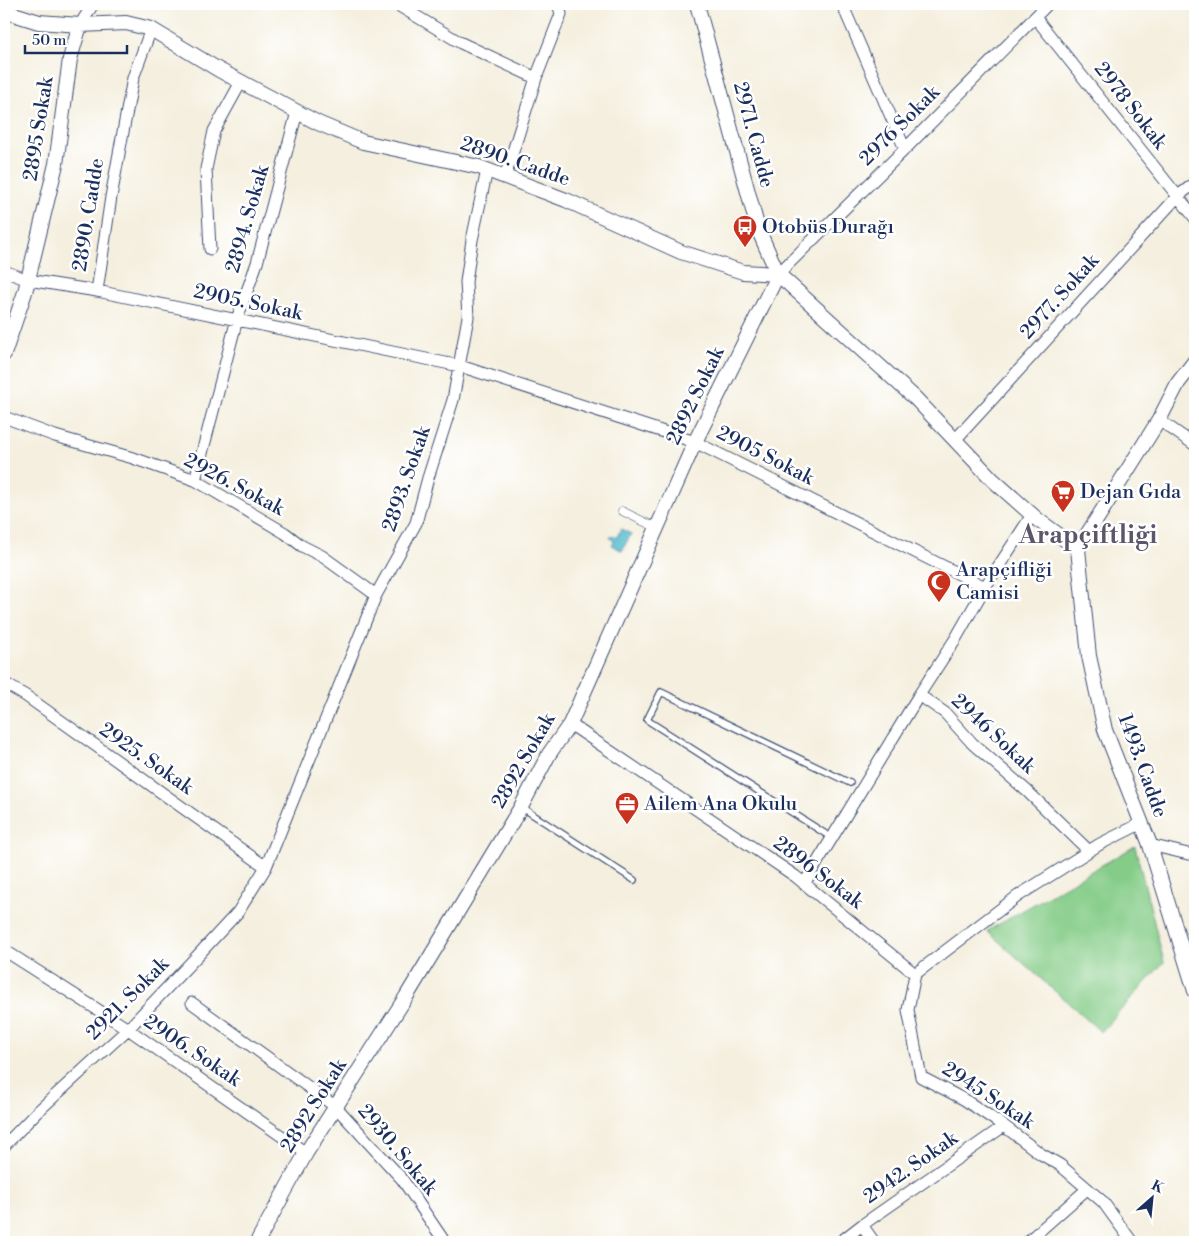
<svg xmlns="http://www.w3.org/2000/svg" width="1199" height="1246" viewBox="0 0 1199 1246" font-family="'Libre Bodoni',serif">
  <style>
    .green { fill: #84cc87; stroke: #507e72 }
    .water { fill: #4fb9cc; stroke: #357495 }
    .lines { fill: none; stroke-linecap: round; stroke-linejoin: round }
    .service-casing { stroke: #3c4c71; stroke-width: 8 }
    .pedestrian-casing { stroke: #3c4c71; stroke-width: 9 }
    .minor-casing { stroke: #3c4c71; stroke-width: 13 }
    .tertiary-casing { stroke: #3c4c71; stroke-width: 16 }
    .service { stroke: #fff; stroke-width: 5.5 }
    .pedestrian { stroke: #fff; stroke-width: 8 }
    .minor { stroke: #fff; stroke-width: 11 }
    .tertiary { stroke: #fff; stroke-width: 14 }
    .labels { text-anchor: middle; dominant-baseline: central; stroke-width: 5; stroke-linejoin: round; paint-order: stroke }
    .street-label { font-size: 20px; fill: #1b2f5e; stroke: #fff }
    .poi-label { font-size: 20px; fill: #1b2f5e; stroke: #fff; text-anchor: start }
    .district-label { font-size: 25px; font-weight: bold; fill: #5d566a; stroke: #fff }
  </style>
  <rect width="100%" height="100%" fill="#fff"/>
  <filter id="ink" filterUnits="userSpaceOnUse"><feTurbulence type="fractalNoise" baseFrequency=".02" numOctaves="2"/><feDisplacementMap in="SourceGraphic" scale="10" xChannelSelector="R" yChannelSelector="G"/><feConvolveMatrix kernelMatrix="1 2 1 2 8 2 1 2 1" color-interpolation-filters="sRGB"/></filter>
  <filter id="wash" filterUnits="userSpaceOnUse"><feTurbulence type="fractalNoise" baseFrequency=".0096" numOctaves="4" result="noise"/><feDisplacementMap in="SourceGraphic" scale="20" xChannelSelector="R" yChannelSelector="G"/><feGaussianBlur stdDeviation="1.12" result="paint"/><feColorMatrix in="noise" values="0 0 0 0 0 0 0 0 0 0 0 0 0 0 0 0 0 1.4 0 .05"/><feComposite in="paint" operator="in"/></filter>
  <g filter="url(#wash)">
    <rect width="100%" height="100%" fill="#f4efde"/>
    <path class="green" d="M1135,846L1164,962L1101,1032L987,931Z"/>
    <path class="water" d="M621,529L631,534L622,551L612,545L614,541L610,538L612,535L617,537Z"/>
  </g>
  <g filter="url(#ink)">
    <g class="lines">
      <defs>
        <path id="service" d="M521,807L634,880
          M832,838L647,720L661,692L850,783"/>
        <path id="pedestrian" d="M622,511L657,528"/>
        <path id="minor" d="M396,4L461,43L536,78
          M842,4L905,149
          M1035,17L1195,218
          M80,25L93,4
          M505,177L536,78L561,14L558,4
          M210,249L206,169L214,131L241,82
          M4,271L28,280L97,291L460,366L695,442L985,587
          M778,274L905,149L1048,4
          M97,291L111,197L133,78L151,29
          M4,417L55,436L133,458L195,480L285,533L302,546L322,556L376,595
          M1159,420L1195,445
          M955,440L1178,196L1195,183
          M195,480L237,319L257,263L297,112
          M1032,515L985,587L956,638L919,695L945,713L973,744L1027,791L1089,851
          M4,683L26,696L266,867
          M570,724L795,876L915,974
          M1150,845L1188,854H1195
          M804,884L919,695
          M4,950L128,1029L306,1153
          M192,1003L336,1107L402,1179L442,1238L439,1242
          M4,1146L36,1113L128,1029L200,953L238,912L266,867L376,595L416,523L428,478L453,400L468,317L466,282L472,240L487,170
          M862,1225L874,1242
          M840,1242L862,1225L1004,1126
          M1027,1242L1087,1189
          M1132,1242L1103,1202L1060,1165L1041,1154L1004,1126L965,1100L921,1077L908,1010L915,974L1018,896L1100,844L1142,823"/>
        <path id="tertiary" d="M697,4L758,229L778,274L915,398L993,480L1038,520L1078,549
          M4,11L39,22L80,25L126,23L151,29L219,70L318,123L363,142L479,167L566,200L681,252L743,272L778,274
          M4,354L25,292L56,164L70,59L80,25
          M1078,549L1089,656L1105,730L1149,842L1195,991
          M1078,549L1159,420L1178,383L1195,361
          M257,1242L306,1153L406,997L521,807L549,754L570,724L695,442L778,274"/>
      </defs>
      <use href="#service" class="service-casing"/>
      <use href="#pedestrian" class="pedestrian-casing"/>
      <use href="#minor" class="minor-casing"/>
      <use href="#tertiary" class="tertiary-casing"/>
      <use href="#service" class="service"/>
      <use href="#pedestrian" class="pedestrian"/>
      <use href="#minor" class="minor"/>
      <use href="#tertiary" class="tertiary"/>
    </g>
  </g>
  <defs>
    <symbol id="bus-pin" viewBox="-11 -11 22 30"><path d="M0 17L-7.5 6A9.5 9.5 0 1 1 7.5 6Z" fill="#c8321e" stroke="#fff"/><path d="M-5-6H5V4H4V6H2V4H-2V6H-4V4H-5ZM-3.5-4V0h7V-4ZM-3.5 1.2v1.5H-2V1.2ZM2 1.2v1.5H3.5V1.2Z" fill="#fff"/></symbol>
    <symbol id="supermarket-pin" viewBox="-11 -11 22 30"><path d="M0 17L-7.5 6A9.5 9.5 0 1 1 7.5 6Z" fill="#c8321e" stroke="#fff"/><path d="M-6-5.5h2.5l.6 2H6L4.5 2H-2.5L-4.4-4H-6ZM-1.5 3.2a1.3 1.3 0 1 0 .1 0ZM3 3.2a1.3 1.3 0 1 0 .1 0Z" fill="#fff"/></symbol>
    <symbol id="mosque-pin" viewBox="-11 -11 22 30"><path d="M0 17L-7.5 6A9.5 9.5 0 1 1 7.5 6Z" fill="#c8321e" stroke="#fff"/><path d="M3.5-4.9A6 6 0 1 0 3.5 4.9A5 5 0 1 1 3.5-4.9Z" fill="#fff"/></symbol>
    <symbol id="office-pin" viewBox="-11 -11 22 30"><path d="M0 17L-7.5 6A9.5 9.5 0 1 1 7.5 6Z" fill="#c8321e" stroke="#fff"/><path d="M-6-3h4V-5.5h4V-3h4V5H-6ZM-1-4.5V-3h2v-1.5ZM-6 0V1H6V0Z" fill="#fff"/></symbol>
  </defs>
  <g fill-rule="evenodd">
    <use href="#bus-pin" x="731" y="213" width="28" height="38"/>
    <use href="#supermarket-pin" x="1049" y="478" width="28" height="38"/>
    <use href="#mosque-pin" x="925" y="568" width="28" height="38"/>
    <use href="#office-pin" x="613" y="790" width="28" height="38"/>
  </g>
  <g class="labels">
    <g class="street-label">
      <text transform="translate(1130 106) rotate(52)">2978 Sokak</text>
      <text transform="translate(900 126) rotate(-45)">2976 Sokak</text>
      <text transform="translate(39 129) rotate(-81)">2895 Sokak</text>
      <text transform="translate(753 135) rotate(75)">2971. Cadde</text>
      <text transform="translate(515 162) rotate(19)">2890. Cadde</text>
      <text transform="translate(89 215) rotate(-81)">2890. Cadde</text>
      <text transform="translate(248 219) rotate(-74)">2894. Sokak</text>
      <text transform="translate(1060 297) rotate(-48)">2977. Sokak</text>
      <text transform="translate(248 303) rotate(12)">2905. Sokak</text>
      <text transform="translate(696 396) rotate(-64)">2892 Sokak</text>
      <text transform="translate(765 456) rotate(27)">2905 Sokak</text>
      <text transform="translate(407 479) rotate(-71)">2893. Sokak</text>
      <text transform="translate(234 485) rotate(28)">2926. Sokak</text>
      <text transform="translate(993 734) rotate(43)">2946 Sokak</text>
      <text transform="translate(146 759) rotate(35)">2925. Sokak</text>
      <text transform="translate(524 761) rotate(-60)">2892 Sokak</text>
      <text transform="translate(1142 766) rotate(70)">1493. Cadde</text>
      <text transform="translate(818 873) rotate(37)">2896 Sokak</text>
      <text transform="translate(128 999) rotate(-45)">2921. Sokak</text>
      <text transform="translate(192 1051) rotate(34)">2906. Sokak</text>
      <text transform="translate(988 1096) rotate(33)">2945 Sokak</text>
      <text transform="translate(314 1106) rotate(-58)">2892 Sokak</text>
      <text transform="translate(397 1150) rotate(50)">2930. Sokak</text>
      <text transform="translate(911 1168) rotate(-35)">2942. Sokak</text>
    </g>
    <g class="poi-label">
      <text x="762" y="227">Otobüs Durağı</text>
      <text x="1080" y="492">Dejan Gıda</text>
      <text x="956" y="570">Arapçifliği<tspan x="956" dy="23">Camisi</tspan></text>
      <text x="644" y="804">Ailem Ana Okulu</text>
    </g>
    <g class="district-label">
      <text x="1088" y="535">Arapçiftliği</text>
    </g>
  </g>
  <rect width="1199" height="1246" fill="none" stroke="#fff" stroke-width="20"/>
  <g transform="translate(1152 1198) rotate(27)" stroke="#ffffff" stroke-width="4" paint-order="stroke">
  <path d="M0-4L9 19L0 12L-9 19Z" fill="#1b2f5e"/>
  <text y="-8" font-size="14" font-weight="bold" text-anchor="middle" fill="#1b2f5e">K</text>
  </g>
  <path d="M25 45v8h102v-8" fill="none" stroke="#1b2f5e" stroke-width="2.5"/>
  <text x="32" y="45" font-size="15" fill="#1b2f5e" stroke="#ffffff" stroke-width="4" paint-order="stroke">50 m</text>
</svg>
